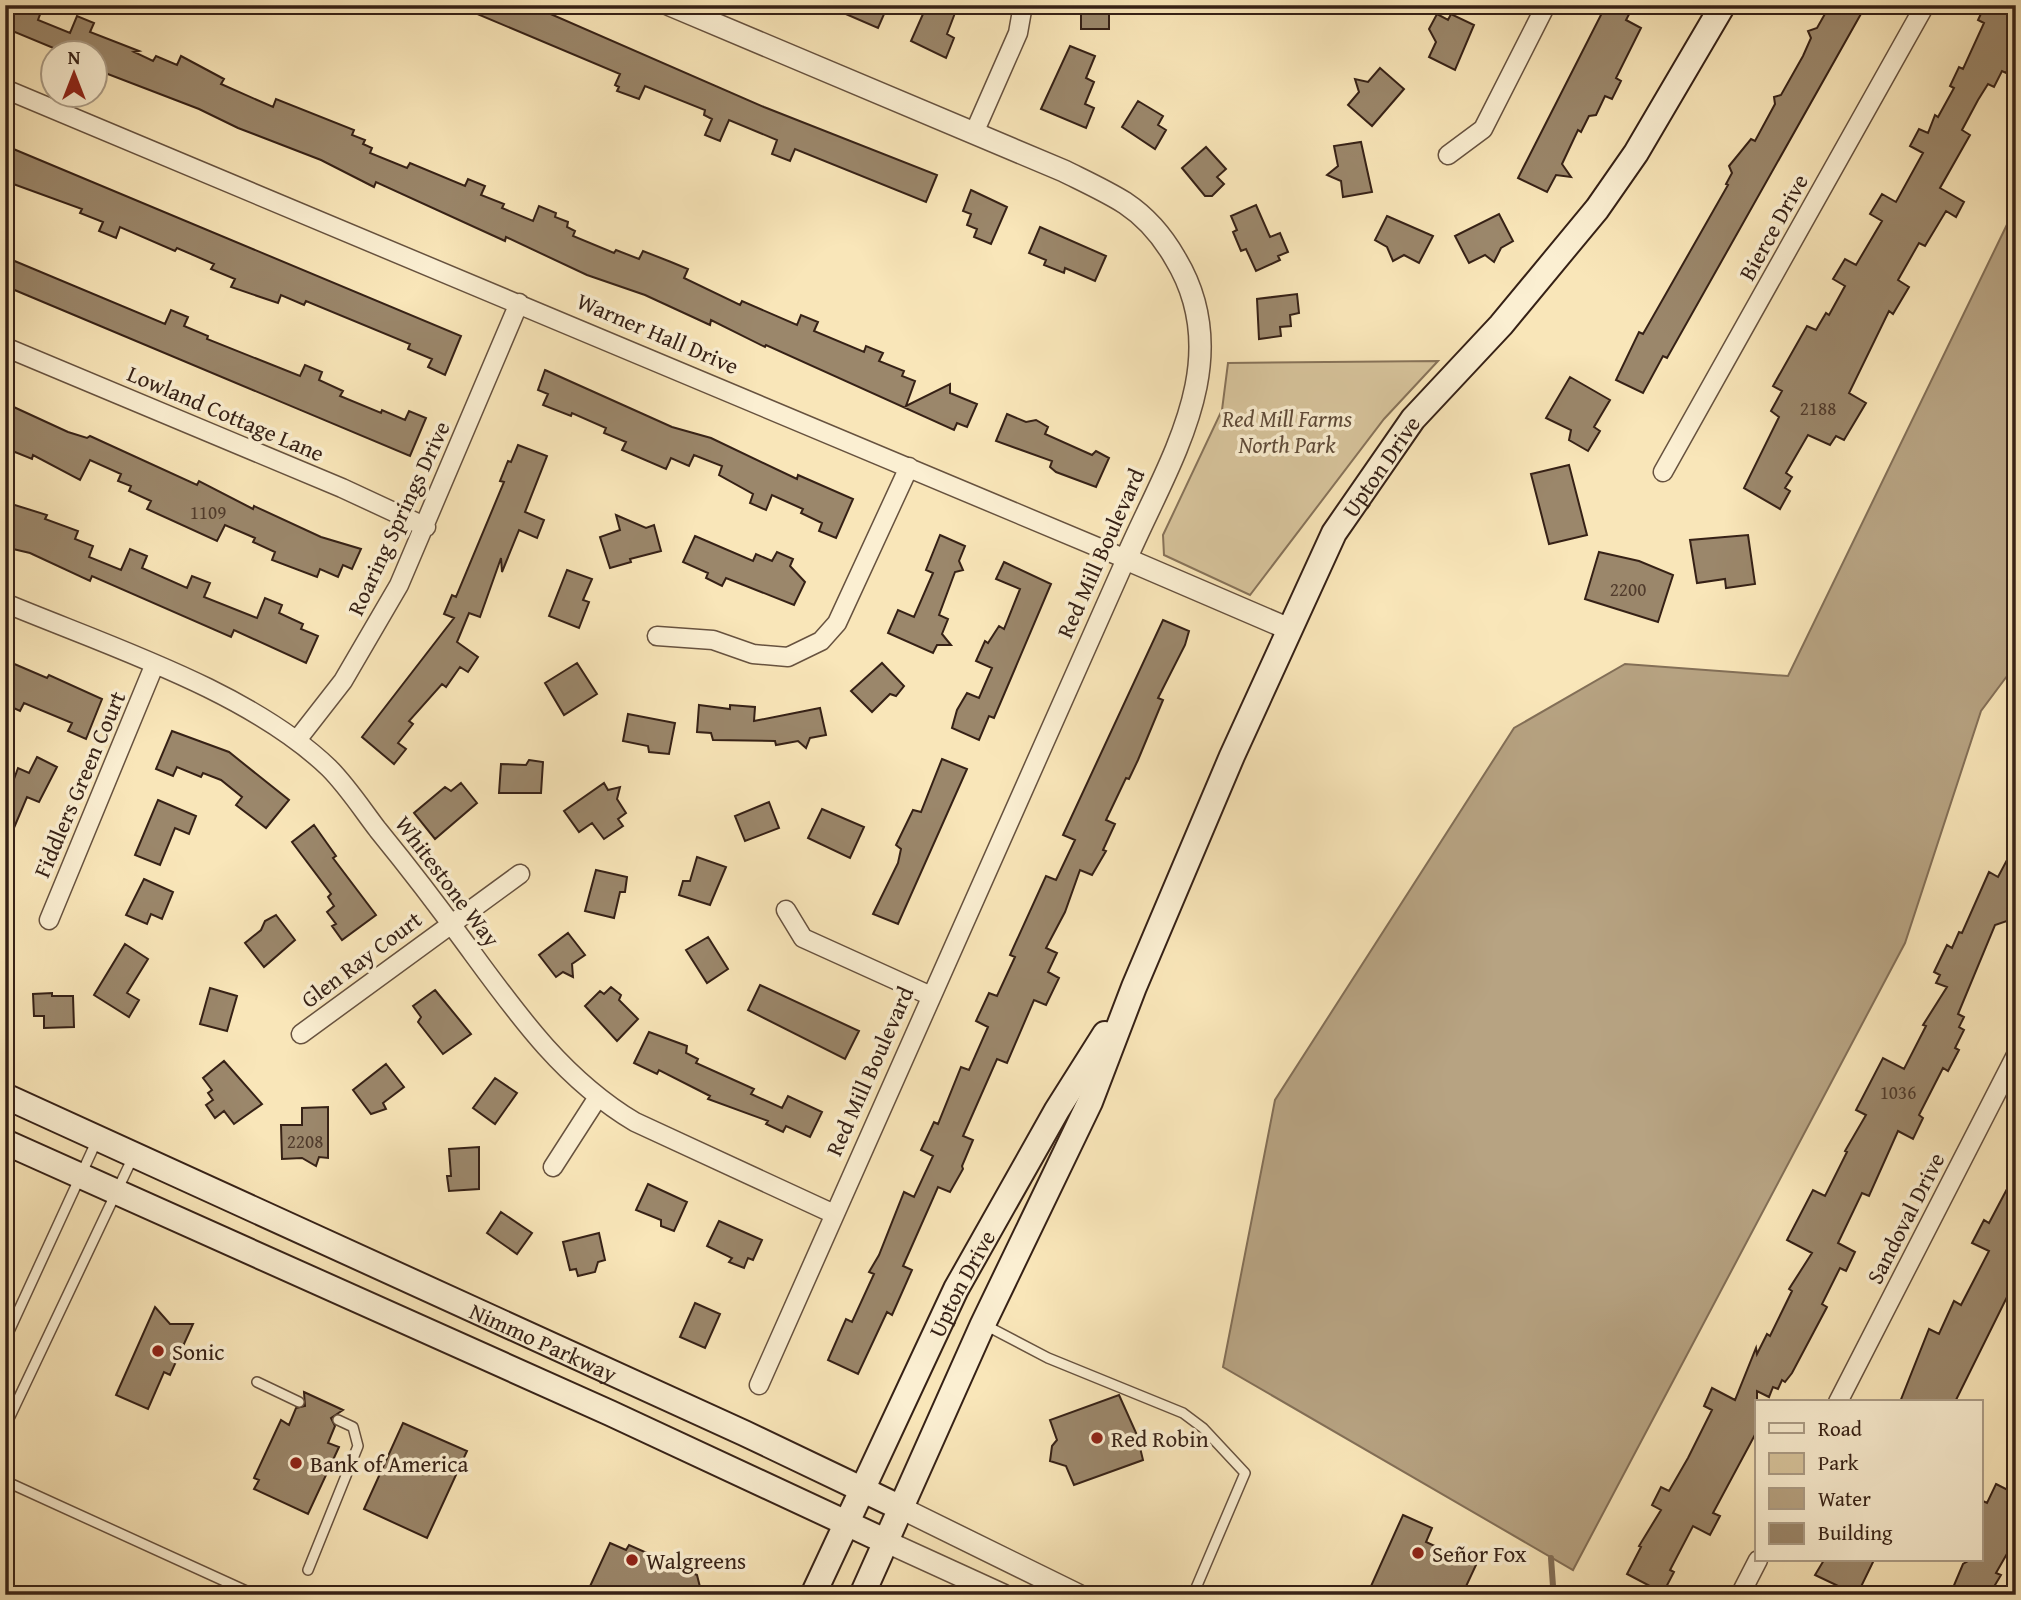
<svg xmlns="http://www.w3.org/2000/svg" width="2021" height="1600" viewBox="0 0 2021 1600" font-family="'Gentium Book Plus',serif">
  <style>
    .green { fill: #d8c59d; stroke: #87735a; stroke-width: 2 }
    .water { fill: #b7a382; stroke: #836f57; stroke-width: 2 }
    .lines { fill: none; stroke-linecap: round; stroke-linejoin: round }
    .stream { stroke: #836f57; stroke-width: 6 }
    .building { fill: #9b876b; stroke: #362116; stroke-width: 2 }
    .service-casing { stroke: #67523f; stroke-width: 12 }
    .minor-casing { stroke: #67523f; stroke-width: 21 }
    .tertiary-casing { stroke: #67523f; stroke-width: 24 }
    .secondary-casing { stroke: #362116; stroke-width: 28 }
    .service { stroke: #fbefd2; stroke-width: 9 }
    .minor { stroke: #fbefd2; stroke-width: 18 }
    .tertiary { stroke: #fbefd2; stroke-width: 21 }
    .secondary { stroke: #fbefd2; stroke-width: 24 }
    .poi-dot { fill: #8f2418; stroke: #fbefd2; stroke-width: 2.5 }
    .labels { text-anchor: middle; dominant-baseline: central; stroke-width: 7; stroke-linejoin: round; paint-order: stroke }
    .number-label { font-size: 19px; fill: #4f3a2b }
    .street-label { font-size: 23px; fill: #362116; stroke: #fbefd2 }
    .park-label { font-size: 23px; font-style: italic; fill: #5e4a38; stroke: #fbefd2 }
    .poi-label { font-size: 23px; fill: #362116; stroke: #fbefd2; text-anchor: start }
  </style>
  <rect width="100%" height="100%" fill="#f9e6b9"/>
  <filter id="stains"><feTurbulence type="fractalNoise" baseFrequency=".00286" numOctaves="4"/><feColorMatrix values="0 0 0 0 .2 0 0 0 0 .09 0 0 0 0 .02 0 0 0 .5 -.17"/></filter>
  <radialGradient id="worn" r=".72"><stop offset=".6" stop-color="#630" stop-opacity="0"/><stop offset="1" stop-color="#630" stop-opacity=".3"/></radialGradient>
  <path class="green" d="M1438,361L1384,419L1250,595L1164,555L1163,535L1222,410L1228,363Z"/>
  <path class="water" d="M2016,206V664L1981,711L1905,943L1573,1570L1223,1367L1275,1100L1514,728L1625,664L1788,676Z"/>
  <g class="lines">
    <path class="stream" d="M1550,1595L1553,1586L1551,1558"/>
  </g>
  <path class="building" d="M11,5H33L42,9L38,20L70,33L77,16L94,23L90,32L139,51L134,52L153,61L156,56L177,65L181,56L224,79L221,84L273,107L276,99L354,130L352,135L365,140L363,144L372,148L370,153L407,168L410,163L465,186L468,179L485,186L481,195L504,204L502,208L533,221L539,206L556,213L555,217L568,222L567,227L575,231L573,236L614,253L616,250L639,259L643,251L671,262L688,269L684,278L740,305L742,301L797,325L801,315L818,322L814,331L864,352L866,346L883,353L879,361L904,371L902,376L915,381L906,406L950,384V393L977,404L967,427L957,423L954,430L766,345L765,347L711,320L710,325L645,295L587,275L506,237L505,241L376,182L374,187L321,160L238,128L199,109L100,71L94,82V52H63L5,28Z
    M456,5H530L764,107L937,175L926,202L795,149L790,161L772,154L777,140L729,120L720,141L705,135L712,119L704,115L705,110L645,86L639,99L617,91L619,87L615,85L620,74Z
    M825,5H888L878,28Z
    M927,5L955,13L947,34L954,38L946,58L911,41Z
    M1081,5H1109V29H1081Z
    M1606,5H1634L1626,20L1641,28L1616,78L1621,81L1612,99L1605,96L1596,115L1589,116L1581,132L1578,130L1562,164L1571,177L1556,175L1547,192L1518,178Z
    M1830,5H1866L1667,358L1663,356L1643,393L1616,380L1639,332L1643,334L1728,185L1726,184L1732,173L1729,166L1751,139L1755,141L1775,104L1774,97L1781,95L1803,56L1811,38L1808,31L1817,28Z
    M1985,5H2016V54L2006,73L2002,71L1994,87L1988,84L1978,100L1962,130L1970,135L1940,188L1964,202L1956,217L1946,211L1925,246L1919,243L1898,280L1909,287L1893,314L1889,311L1849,393L1866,403L1844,440L1836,436L1830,445L1808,435L1786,473L1792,477L1785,488L1790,491L1780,509L1744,488L1779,417L1771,411L1782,391L1773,386L1807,326L1816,330L1826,313L1829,315L1845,286L1833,279L1845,259L1856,265L1882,221L1870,214L1882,194L1896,202L1923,153L1910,146L1919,129L1928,133L1935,115L1938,117L1954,88L1950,86L1959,67L1963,69L1984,23L1978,20Z
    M1437,14L1448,20L1451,14L1474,25L1455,70L1429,57L1436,42L1429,29Z
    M1070,46L1095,56L1086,78L1094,82L1085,104L1094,108L1086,128L1041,109Z
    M1380,68L1404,89L1372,126L1348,105L1359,92L1355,79L1368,82Z
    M1138,101L1163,116L1158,125L1166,130L1155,149L1122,127Z
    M1361,142L1372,192L1343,197L1341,181L1327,175L1338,166L1334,146Z
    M1206,147L1226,169L1217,177L1224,184L1212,196H1205L1182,168Z
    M11,148L461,336L445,375L428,367L432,359L408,349L410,344L306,301L304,305L281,295L278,303L231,287L235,279L211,269L214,264L177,248L175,251L120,227L116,238L99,231L103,222L80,213L82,209L5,181V161Z
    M971,190L1007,207L991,244L974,237L977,229L967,225L971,214L963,211Z
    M1256,205L1270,237L1280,233L1288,252L1278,256L1280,260L1256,271L1246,249L1241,251L1233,232L1237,230L1231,216Z
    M1499,214L1513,241L1501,248L1494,262L1485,255L1469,263L1455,236Z
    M1387,216L1433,236L1419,263L1404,255L1393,261L1387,247L1375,240Z
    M1040,227L1106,256L1095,281L1065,268L1064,273L1044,265L1046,260L1029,253Z
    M5,257L165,324L171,310L188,317L184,326L208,336L207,339L300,376L305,365L322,372L319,380L343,391L340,396L381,413L382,410L405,420L409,411L426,418L410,456L5,286Z
    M1297,294L1299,313L1290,315L1291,326L1280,327L1281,336L1259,339L1257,299Z
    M545,370L672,427L711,438L797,479L798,475L853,499L836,538L819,531L822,523L801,513L803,509L772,495L766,510L750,503L753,494L719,475L722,466L694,455L689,466L671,458L666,469L622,450L626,442L604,433L606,428L572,413L571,416L543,405L548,394L538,390Z
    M1570,377L1610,400L1594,427L1600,431L1588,451L1569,440L1571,430L1546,418Z
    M5,403L68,432L87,438L90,436L197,485L199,481L253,509L254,506L321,537L361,549L352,569L343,565L338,577L320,569L317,577L272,560L275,552L253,542L255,538L225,525L217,541L147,509L151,501L129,491L131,486L118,481L121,474L90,460L80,480L33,455L32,459L5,448Z
    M1007,414L1026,422L1036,420L1048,427L1045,434L1092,455L1096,451L1109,458L1096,487L1056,472L1050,467L1052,461L996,441Z
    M518,445L547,456L525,512L544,520L537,538L519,530L502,572L501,558L480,617L469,613L457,642L478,657L468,672L460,667L446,687L442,684L409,721L413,724L398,743L406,749L394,764L362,737L454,618L444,614L452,595L456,597L504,482L500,481L508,461L511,462Z
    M1569,465L1587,535L1549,544L1531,474Z
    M5,502L47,515L45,519L78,531L75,539L93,546L89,557L121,570L130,549L147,556L142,568L187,588L192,576L210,583L204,597L257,618L265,598L282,605L279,613L303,624L301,629L318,636L306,663L234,630L231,637L92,576L90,581L30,553L13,549L14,546L5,542Z
    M616,515L646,528L654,525L661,551L630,559L631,562L610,568L600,537L620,530Z
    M940,535L965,546L959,561L963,570L955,572L939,615L948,619L942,634L951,645H937L933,653L888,633L898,610L914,617L933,573L926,570Z
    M1748,535L1755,584L1726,588L1725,579L1697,583L1690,540Z
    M695,536L753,561L756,554L772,561L777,552L793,559L790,566L805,582L794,605L726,578L722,586L706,578L708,573L683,562Z
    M1599,552L1639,561L1673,575L1658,622L1585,599Z
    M1004,562L1051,584L994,718L989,716L979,740L952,728L957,710L967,693L979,698L992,668L976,661L985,641L988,643L999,626L1004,629L1020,589L996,579Z
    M567,570L592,579L583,600L589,602L579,628L549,616Z
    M1163,620L1189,631L1185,645L1158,698L1163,700L1138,760L1129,779L1126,778L1106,820L1115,824L1103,850L1106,851L1092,875L1080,870L1065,912L1046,948L1057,953L1048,972L1059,978L1046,1005L1034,1000L1007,1063L997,1059L963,1136L973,1140L962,1166L963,1169L950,1192L938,1187L903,1266L912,1270L892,1315L887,1312L858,1374L828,1360L846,1319L852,1322L874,1274L869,1272L879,1255L904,1192L914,1197L933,1156L921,1150L934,1122L938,1124L961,1067L969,1070L988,1027L976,1021L989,993L997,996L1015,957L1010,955L1046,876L1056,880L1075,840L1063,835Z
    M5,660L47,678L49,675L102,699L86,739L68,731L72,723L24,703L20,711L5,704Z
    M577,663L597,694L564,715L545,683Z
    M882,663L904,686L896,696L890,694L872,712L851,691Z
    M699,705L730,709V705L755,707L754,721L820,708L826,735L810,738L806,748L798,741L776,745L775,741L713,740L711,733L697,732Z
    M628,714L675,723L669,754L649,752L648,746L623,741Z
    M172,731L229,752L289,800L266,828L236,805L242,797L221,780L203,773L201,777L177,767L173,776L156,769Z
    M37,757L57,767L39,802L27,797L5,849V775L14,779L18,768L29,773Z
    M942,759L967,769L898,924L873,914L898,863L901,849L896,845L913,810L921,812Z
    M529,760L543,762L541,793H499L501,764L526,765Z
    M461,783L477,803L435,839L414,813L445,787L451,791Z
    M604,783L608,790L620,787L617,799L626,813L618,819L623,826L604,839L592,823L579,832L564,811Z
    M158,800L196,816L189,834L175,828L160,865L135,855Z
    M769,802L779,828L745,841L735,816Z
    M822,809L864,827L850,858L808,838Z
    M314,825L336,856L333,858L376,915L342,940L332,926L336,924L327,912L334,906L328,897L331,894L292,842Z
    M2016,843V902L2007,921L1995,925L1958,1014L1964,1017L1959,1027L1964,1030L1955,1048L1959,1050L1948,1071L1943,1068L1919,1115L1923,1118L1913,1139L1898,1131L1869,1196L1862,1193L1838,1243L1855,1252L1846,1271L1840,1268L1822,1304L1827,1307L1792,1373L1785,1382L1782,1380L1778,1389L1773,1387L1769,1397L1757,1391V1431L1713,1513L1720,1516L1710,1535L1693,1526L1670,1570L1674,1572L1663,1593L1627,1574L1641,1547L1639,1546L1661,1510L1652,1505L1661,1487L1669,1491L1688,1458L1712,1410L1704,1406L1712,1388L1735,1400L1756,1348L1757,1354L1767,1334L1770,1336L1792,1291L1789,1289L1812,1253L1787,1240L1813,1190L1825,1196L1847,1152L1845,1151L1866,1115L1856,1110L1883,1058L1904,1069L1926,1026L1923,1025L1947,987L1936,983L1940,975L1934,972L1947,945L1952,948L1959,932L1962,933L1989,872L1998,877Z
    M697,857L726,867L710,905L679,895L683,881H690Z
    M596,870L627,877L625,892H620L614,918L585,911Z
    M144,879L173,892L162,919L151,914L147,924L126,915Z
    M276,915L295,940L264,967L245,943L261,930L265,921Z
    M568,933L585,955L572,964L573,977L563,972L556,977L539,955Z
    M708,937L728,969L707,983L686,950Z
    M125,944L148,959L127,993L139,1000L129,1017L94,995Z
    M760,985L859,1031L845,1059L748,1010Z
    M611,987L621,995L619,1000L638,1019L617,1041L585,1006L600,991L604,994Z
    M210,988L237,996L227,1031L200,1024Z
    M435,990L471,1034L443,1054L418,1022L421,1017L413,1006Z
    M52,993V996H73L74,1027L44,1028V1016H34L33,994Z
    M649,1032L687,1046L686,1053L698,1059L696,1063L754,1089L751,1094L782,1108L788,1096L822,1112L810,1137L786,1126L783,1132L766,1124L768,1121L708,1099L710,1096L659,1070L657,1074L634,1063Z
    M224,1061L262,1104L234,1124L224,1111L215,1118L206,1105L213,1100L208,1093L212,1090L203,1078Z
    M386,1064L404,1087L383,1103L386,1109L371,1114L353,1090Z
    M495,1078L517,1093L495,1124L473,1108Z
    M328,1107V1158L319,1157L316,1166L302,1158L282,1159L281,1125H302V1108Z
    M479,1147V1189L449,1191L447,1176H451L449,1149Z
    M2016,1172V1301L2007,1297L1955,1402H1900L1929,1329L1939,1334L1954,1301L1961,1305L1989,1251L1972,1243L1984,1220L1989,1223Z
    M648,1184L687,1202L674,1231L661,1226V1220L636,1210Z
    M501,1212L532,1233L517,1254L487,1233Z
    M719,1221L762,1240L753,1260L748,1258L744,1268L729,1262L732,1258L707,1246Z
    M599,1233L605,1260L598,1262L595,1272L578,1276L576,1269L570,1270L563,1242Z
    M695,1303L720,1314L705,1348L680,1337Z
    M155,1307L170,1324H193L170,1375L164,1372L148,1409L116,1395Z
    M304,1392L343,1410L331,1418L335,1426L328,1443L339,1447L308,1514L254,1489L259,1480L254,1478L281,1420L289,1425L296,1408L305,1406Z
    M1119,1395L1137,1435L1143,1460L1074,1485L1066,1466L1050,1461L1052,1446L1057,1440L1050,1420Z
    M403,1423L467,1451L427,1538L364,1509Z
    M1996,1484L2016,1494V1538L1996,1573L2001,1575L1989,1595H1961L1952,1590L1963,1564L1970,1560H1981V1500L1987,1503Z
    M1403,1515L1432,1528L1426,1542L1476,1565L1462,1595H1367Z
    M610,1543L626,1550L629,1545L697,1575L702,1595H586Z
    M1824,1560H1874L1857,1595L1815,1575Z"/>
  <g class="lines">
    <defs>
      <path id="service" d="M985,1325L1048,1358L1183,1413L1203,1428L1245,1473L1193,1595
        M5,1340L97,1140
        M257,1382L299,1402
        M5,1427L133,1157
        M5,1481L255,1595
        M308,1570L358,1446L353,1427L338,1420"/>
      <path id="minor" d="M5,89L1126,559L759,1385
        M974,133L1018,33L1023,5
        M1448,155L1483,129L1546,5
        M5,347L342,488L426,527
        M1663,472L1925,5
        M5,603C108,646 249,691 329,768C347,786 362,809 378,830C409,868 439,907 468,947C517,1014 563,1079 635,1122L834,1214
        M657,636L713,640L753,654L788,657L821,641L837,623L909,467
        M297,740L343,681L399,585L519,303
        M786,910L803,938L931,996
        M49,920L154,666
        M301,1034L520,874
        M553,1167L598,1097
        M1838,1402L2016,1055
        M1740,1595L1758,1560"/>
      <path id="tertiary" d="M670,5L1064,171C1084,181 1106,191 1125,203C1146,217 1163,237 1175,258C1238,361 1168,462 1126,559L1289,629
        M901,1508L1078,1595
        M887,1542L1003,1595"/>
      <g id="secondary">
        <path id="s1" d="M5,1096L744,1433L901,1508"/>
        <path d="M5,1142L610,1413L887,1542"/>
        <path id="s2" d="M813,1595L956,1289L1057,1110L1105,1034"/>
        <path id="s3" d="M862,1595L983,1324L1090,1102L1134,987L1232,756L1334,533L1413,419L1501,325L1597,209L1636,153L1723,5"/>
      </g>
    </defs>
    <use href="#service" class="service-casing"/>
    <use href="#minor" class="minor-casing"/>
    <use href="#tertiary" class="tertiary-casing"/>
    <use href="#secondary" class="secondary-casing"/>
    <use href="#service" class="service"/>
    <use href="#minor" class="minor"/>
    <use href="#tertiary" class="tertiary"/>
    <use href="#secondary" class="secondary"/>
  </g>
  <g class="poi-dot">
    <circle cx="158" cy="1351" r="7"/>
    <circle cx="1097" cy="1438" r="7"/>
    <circle cx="296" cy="1463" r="7"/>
    <circle cx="1418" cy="1553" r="7"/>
    <circle cx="632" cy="1560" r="7"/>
  </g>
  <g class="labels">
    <g class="number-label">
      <text x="1818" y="408">2188</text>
      <text x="208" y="512">1109</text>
      <text x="1628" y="589">2200</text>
      <text x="1898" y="1092">1036</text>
      <text x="305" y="1141">2208</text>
    </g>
    <g class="street-label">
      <text transform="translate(1773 227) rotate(-61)">Bierce Drive</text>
      <text transform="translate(658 333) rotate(23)">Warner Hall Drive</text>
      <text transform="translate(226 413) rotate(23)">Lowland Cottage Lane</text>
      <text stroke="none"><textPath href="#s3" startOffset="1244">Upton Drive</textPath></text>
      <text transform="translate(398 518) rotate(-65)">Roaring Springs Drive</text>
      <text transform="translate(1100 553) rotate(-66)">Red Mill Boulevard</text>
      <text transform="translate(79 784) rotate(-67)">Fiddlers Green Court</text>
      <text transform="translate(448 881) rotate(53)">Whitestone Way</text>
      <text transform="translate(361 959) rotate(-37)">Glen Ray Court</text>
      <text transform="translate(869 1071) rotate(-66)">Red Mill Boulevard</text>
      <text transform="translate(1905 1218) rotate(-63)">Sandoval Drive</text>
      <text stroke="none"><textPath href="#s2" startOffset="345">Upton Drive</textPath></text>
      <text stroke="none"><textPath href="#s1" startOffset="592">Nimmo Parkway</textPath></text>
    </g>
    <g class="park-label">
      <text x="1287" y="418">Red Mill Farms<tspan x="1287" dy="26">North Park</tspan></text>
    </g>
    <g class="poi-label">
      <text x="172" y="1351">Sonic</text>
      <text x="1111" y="1438">Red Robin</text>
      <text x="310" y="1463">Bank of America</text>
      <text x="1432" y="1553">Señor Fox</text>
      <text x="646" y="1560">Walgreens</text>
    </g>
  </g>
  <rect width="2021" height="1600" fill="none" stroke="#f9e6b9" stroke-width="28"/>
  <rect x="7" y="7" width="2007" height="1586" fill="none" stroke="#362116" stroke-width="3.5"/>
  <rect x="14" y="14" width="1993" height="1572" fill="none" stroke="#362116" stroke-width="2"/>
  <rect x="1755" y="1400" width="228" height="161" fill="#fbefd2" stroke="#ac9d87" stroke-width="2"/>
  <rect x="1769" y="1423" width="35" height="10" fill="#fbefd2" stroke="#ac9d87" stroke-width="2"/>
  <text x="1818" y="1436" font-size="21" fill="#362116">Road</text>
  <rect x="1769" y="1453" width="35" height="21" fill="#d8c59d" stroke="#ac9d87" stroke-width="2"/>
  <text x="1818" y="1470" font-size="21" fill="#362116">Park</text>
  <rect x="1769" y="1488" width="35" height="21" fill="#b7a382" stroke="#ac9d87" stroke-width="2"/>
  <text x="1818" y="1506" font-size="21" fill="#362116">Water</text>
  <rect x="1769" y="1523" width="35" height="21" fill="#9b876b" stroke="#ac9d87" stroke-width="2"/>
  <text x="1818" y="1540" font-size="21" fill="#362116">Building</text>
  <g transform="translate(74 74)"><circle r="33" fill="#fbefd2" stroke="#ac9d87" stroke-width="2"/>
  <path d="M0-5L12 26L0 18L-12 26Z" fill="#8f2418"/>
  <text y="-10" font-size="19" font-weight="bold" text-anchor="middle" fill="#362116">N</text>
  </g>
  <rect width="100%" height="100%" filter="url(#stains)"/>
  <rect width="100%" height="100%" fill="url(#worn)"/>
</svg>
